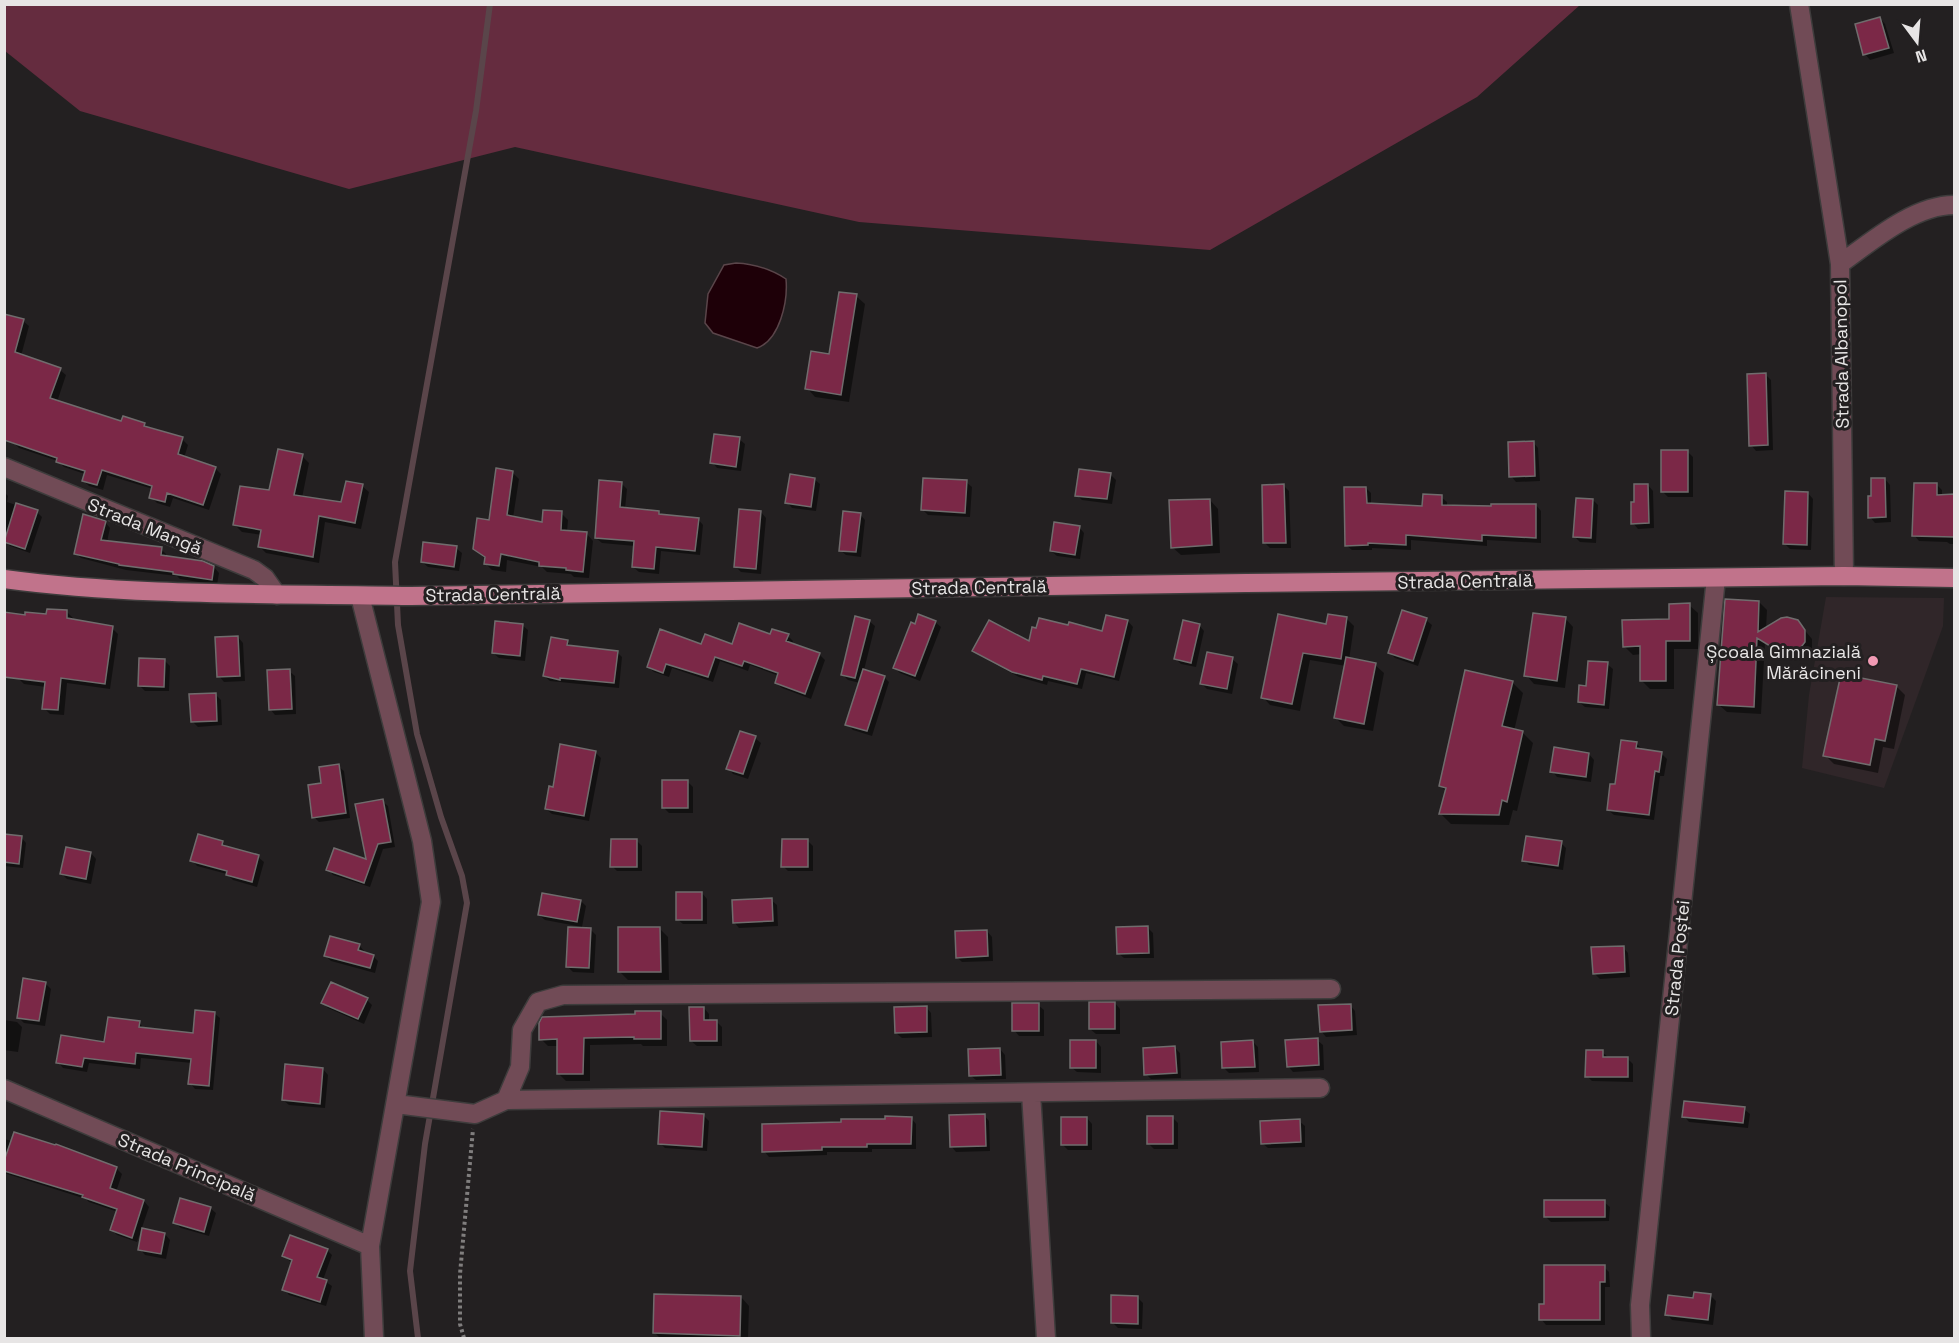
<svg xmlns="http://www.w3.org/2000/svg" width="1959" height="1343" viewBox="0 0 1959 1343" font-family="'Space Grotesk',sans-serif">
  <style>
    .built { fill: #302629 }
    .green { fill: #652c3f }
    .water { fill: #1e0008; stroke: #5a454a; stroke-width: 1.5 }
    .shadow { fill: #0007 }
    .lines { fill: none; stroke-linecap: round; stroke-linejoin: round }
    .stream { stroke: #5a454a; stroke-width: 6 }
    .building { fill: #7b2847; stroke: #706c6d; stroke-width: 1.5 }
    .minor-casing { stroke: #3e3c3c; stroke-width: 21 }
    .major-casing { stroke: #3e3c3c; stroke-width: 21 }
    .path { stroke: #807e7e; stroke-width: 4; stroke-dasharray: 3 3; stroke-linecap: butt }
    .minor { stroke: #714b56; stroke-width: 18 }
    .major { stroke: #c1738b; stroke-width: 18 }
    .poi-dot { fill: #f19ab4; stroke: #232021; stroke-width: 2 }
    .labels { text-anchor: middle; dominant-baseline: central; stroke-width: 6; stroke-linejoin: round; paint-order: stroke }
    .street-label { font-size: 18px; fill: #e7e5e5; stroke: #232021 }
    .poi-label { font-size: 18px; fill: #e7e5e5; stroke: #232021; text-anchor: end }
  </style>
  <rect width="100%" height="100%" fill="#232021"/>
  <path class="built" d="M1826,597L1944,598L1943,626L1884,788L1802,768L1809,695Z"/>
  <path class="green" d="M4,5L5,4L1580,5L1477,97L1210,250L859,222L515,147L349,189L80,111L5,51Z"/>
  <path class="water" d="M736,263C755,264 771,269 786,279C788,301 780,340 757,348L713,333L705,323L708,294L724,265Z"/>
  <path class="shadow" d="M1880,18L1885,24L1894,53L1870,60L1865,54Z
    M856,296L865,304L849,402L815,397L807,388L830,356Z
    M4,316L23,321L29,326L21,356L60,370L66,375L57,402L122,423L144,424L150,429L182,439L188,445L184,458L216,469L221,474L209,510L173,498L170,507L157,503L151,497L153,489L107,475L103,490L89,486L83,480L85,474L64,467L58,461L19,448L14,443Z
    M1766,375L1771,380L1773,450L1756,451L1751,445Z
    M739,439L745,444L741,471L717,468L712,462Z
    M1533,442L1538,448L1540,481L1516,482L1511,476Z
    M1687,451L1693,457V497H1668L1663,492Z
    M302,456L309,463L302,498L343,504L362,486L369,492L361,529L325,522L319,563L266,553L259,546L262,535L242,532L235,525L270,492Z
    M512,472L519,479L513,518L544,523L561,513L568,520L567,532L587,534L593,541L589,578L574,577L571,574L547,572L542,567L507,560L506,572L492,570L485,563L486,559L474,549L490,521Z
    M1110,474L1116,480L1112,504L1082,500L1077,495Z
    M814,479L820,484L816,511L792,508L787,502Z
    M1885,479L1890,485L1891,522L1875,523L1870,517L1872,497Z
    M966,482L972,487L970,517L928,515L923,510Z
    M621,483L627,489L625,509L659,512L662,516L698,519L703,525L700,555L661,551L659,574L639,572L633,567L635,546L602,543L596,538Z
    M1648,485L1653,491L1654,528L1638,529L1633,523L1635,503Z
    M1937,485L1942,490V496H1954V544H1950L1947,542L1919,541L1914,535Z
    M1284,486L1289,491L1291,548H1270L1265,543Z
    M1366,488L1371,493V505L1423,508L1441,497L1447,502V507L1493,508L1536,505L1541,511V543L1487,540V546L1411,540V550L1372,548V550H1352L1346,545Z
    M4,492L8,496L7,502L37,512L42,517L30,553L10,546L5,541L7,535L4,534Z
    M1808,493L1813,499L1811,550L1790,549L1785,544Z
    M1210,500L1218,509L1220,553L1181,555L1172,547Z
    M1593,500L1598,505L1596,543L1580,542L1575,537Z
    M761,512L766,518L761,574L741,572L736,567Z
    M860,514L865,520L861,557L846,555L840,550Z
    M105,522L110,528L107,542L161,549L166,554V557L214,567L219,573L217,585L180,579L177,576L126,570L81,558L76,553Z
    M1079,527L1084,533L1080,559L1057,556L1051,551Z
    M456,548L462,553L459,571L428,567L422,562Z
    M1759,602L1767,610L1766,629L1797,621L1812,639V650L1805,658L1794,661L1789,660L1765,643L1761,714L1727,712L1719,705Z
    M1689,605L1698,613V649H1674V689H1650L1642,681V654L1633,655L1624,646L1671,621Z
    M67,612L73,618L72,621L112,628L118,634L110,689L67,683L64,715L50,714L44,708L46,687L24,684L18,678L26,616H47Z
    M1565,618L1573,627L1565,688L1534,684L1526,675Z
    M1347,619L1354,626L1349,660L1375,665L1384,673L1373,731L1344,726L1335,717L1346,666L1310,660L1300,711L1270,705L1263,697L1327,625Z
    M1426,620L1432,625L1418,666L1395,658L1390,653Z
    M869,621L875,626L864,670L884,677L889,682L872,736L853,730L847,724L860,683L848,680L843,675Z
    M1128,621L1133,627L1119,681L1086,673L1082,689L1048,681L1047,685L1019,677L980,656L974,651L1104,632Z
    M935,622L941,627L920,681L900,673L895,668Z
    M522,625L528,630L525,661L499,658L493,653Z
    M1199,625L1204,631L1196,667L1181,664L1175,658Z
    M771,636H788L793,641L792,645L819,654L825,660L811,699L782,688L776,683L779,676L750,665L748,671L720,661L713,682L672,668L669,677L654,672L648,667L702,646L733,645Z
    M238,637L243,643L245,681L224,682L219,676Z
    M567,642L573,647L617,652L622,657L619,688L550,681L544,676Z
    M1232,659L1238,664L1232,694L1207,689L1202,684Z
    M164,660L170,666L169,691H145L139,685Z
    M1607,664L1613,669L1609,709L1585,707L1579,702L1587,688Z
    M289,671L295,676L296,714L275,715L270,709Z
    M1512,682L1523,693L1514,731L1522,732L1533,743L1517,811L1513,810L1509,825L1451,824L1441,814L1447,792L1440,786Z
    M1897,687L1905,695L1894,749L1883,747L1878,773L1834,764L1825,755Z
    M215,694L221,700L222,725L198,727L192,721Z
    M755,738L761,743L748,779L733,774L728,768Z
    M1622,742L1637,744L1642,749L1661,753L1667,759L1664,776H1660L1654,820L1614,815L1608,810L1616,786Z
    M595,752L601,758L589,821L552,814L546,809L554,789Z
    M1589,754L1594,760L1591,782L1557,777L1552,771Z
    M338,766L344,771L350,818L319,822L314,817L323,784Z
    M688,782L693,787V813H669L663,807Z
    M382,801L388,806L395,847L383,849L370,887L333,875L328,869L368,861Z
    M4,835L21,837L26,843L23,868L4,866Z
    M636,840L642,846V871H617L612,866Z
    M807,840L813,846V871H788L783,866Z
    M222,842L228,848L258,857L264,862L257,887L233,880L227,874L197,866L192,860Z
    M1561,843L1566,848L1563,870L1529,865L1524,860Z
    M91,853L96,859L91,884L67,879L62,874Z
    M702,893L707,899V924H683L677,919Z
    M771,900L777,905L778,926L739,928L734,922Z
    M581,901L586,906L582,927L545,920L539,915Z
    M1148,928L1153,933L1154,958H1124L1118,953Z
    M660,929L668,937L669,980H628L619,971Z
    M591,930L596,935L594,973L573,972L568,967Z
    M987,931L992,937L993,961L962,962L957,957Z
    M359,945L364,951L363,953L373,956L378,961L375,973L331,961L326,956Z
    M1623,947L1628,953L1630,977L1600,979L1594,973Z
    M45,983L51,989L45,1026L24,1023L18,1017Z
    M367,1000L372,1005L364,1024L328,1008L323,1003Z
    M1115,1003L1120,1009V1034H1096L1090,1029Z
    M1038,1005L1044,1010V1036H1019L1014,1030Z
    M1350,1005L1355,1011L1357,1035L1326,1037L1321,1031Z
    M926,1007L931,1013L932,1037L902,1038L896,1033Z
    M704,1008L709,1014V1021H716L722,1027V1046H697L691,1041Z
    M214,1013L220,1018L213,1090L195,1089L190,1083L192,1063L141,1058L140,1069L89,1063L87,1072L63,1068L58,1062L106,1044L139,1022L144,1029L194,1034Z
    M660,1013L667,1020V1046H643L641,1044L590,1045V1081H566L559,1074V1046H548L541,1039L636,1016Z
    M4,1020L17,1022L22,1027L18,1052L4,1050Z
    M1317,1040L1323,1045L1324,1070L1293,1072L1288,1066Z
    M1096,1041L1101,1047V1073L1077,1072L1071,1067Z
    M1253,1042L1258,1047L1259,1072L1229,1073L1224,1068Z
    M1175,1048L1180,1053L1181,1078L1151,1079L1146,1074Z
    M1000,1049L1005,1055L1006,1079L976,1080L970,1075Z
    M1602,1052L1608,1057L1628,1059L1633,1064V1082L1592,1081L1587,1076Z
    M323,1069L328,1075L325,1108L289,1105L283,1100Z
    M1744,1109L1750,1114L1748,1128L1689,1122L1684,1116Z
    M703,1115L709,1121L707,1151L665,1148L660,1143Z
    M984,1115L989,1121L990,1151L956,1152L951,1146Z
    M911,1118L916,1124V1149H872V1152H827V1155L769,1157L764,1151L887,1121Z
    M1087,1118L1092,1124V1150H1068L1062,1144Z
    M1173,1118L1178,1123V1149H1154L1148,1143Z
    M1299,1121L1305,1126V1147L1268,1148L1262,1143Z
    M4,1139L116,1168L122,1174L116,1192L144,1201L149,1207L137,1242L117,1235L112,1230L118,1212L89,1202L86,1199L4,1173Z
    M1604,1202L1610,1207L1609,1221L1551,1222L1545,1216Z
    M210,1208L216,1213L209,1236L181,1228L175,1223Z
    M165,1234L170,1240L166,1259L145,1255L140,1249Z
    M327,1250L332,1255L323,1280L332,1286L326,1306L289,1295L284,1289L292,1263L284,1256Z
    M1604,1267L1609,1272L1610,1287H1605V1325H1546L1541,1319L1545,1305Z
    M1710,1295L1716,1301L1713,1325L1672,1320L1667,1314L1695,1300Z
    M741,1297L749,1306L748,1338H660L655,1333Z
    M1137,1297L1143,1303L1142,1329L1118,1328L1113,1323Z
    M1088,1337H1113L1114,1338H1088Z"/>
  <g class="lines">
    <path class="stream" d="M418,1338L410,1271L425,1144L467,903L462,876L441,817L417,734L398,625L395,562L476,111L490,4"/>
  </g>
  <path class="building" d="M1880,17L1889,48L1863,55L1855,24Z
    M839,292L857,294L841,395L805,389L811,351L829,354Z
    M4,314L24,319L15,352L61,368L50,398L121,421L123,416L145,423L144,426L183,437L178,454L216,467L203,505L167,493L165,502L149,498L152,486L102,470L97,485L82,481L85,471L56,462L57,458L4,440Z
    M1766,373L1768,445L1749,446L1747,374Z
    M714,434L740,437L736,467L710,463Z
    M1534,441L1535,476L1509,477L1508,442Z
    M278,449L303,454L294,495L341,502L346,481L363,484L355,523L319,516L313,557L258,547L261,530L233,525L240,486L269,490Z
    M1661,450H1688V492H1661Z
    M496,468L513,471L507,515L542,522L543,510L562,511L561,530L587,532L583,572L566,570V568L539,566V562L501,554L499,566L484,564L485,557L473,549L477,518L489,520Z
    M1079,469L1111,473L1107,499L1075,496Z
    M790,474L815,478L811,507L785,503Z
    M923,478L967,480L965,513L921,510Z
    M1871,478H1885L1886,517L1868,518V496H1871Z
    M599,480L622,482L620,507L659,511V514L699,518L695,551L656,547L654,569L632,567L634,541L595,538Z
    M1914,483H1937V495L1954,494V537L1912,536Z
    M1284,484L1286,543H1263L1262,485Z
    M1634,484H1648L1649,523L1631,524V502H1634Z
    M1344,487H1366L1367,503L1422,506L1423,494L1442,495V505L1491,506V504H1536V538L1482,535V541L1406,535V545L1368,543V545L1345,546Z
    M1785,491L1808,492L1807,545L1783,544Z
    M1576,498L1593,499L1591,538L1573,537Z
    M1210,499L1212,545L1171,548L1169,500Z
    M16,503L38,510L25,549L4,542Z
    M739,509L761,511L756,569L734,567Z
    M843,511L861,513L856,552L839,551Z
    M83,514L106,521L101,540L162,547L161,555L203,561L214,566L212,580L173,574V572L119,565V564L74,554Z
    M1054,522L1080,526L1075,555L1050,551Z
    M423,542L457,546L454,567L421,562Z
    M1725,599L1759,601L1758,632L1781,618L1787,617L1798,620L1805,630V642L1798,651L1792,653L1780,652L1757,638L1754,707L1717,705Z
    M1690,603V641H1666V681H1640V646L1623,647L1622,620L1669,619V604Z
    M47,609L67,610V618L113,626L105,684L61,678L58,710L42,709L45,682L4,677V612L25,615V612L46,614Z
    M1402,610L1427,618L1413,661L1388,653Z
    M1533,613L1566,617L1557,681L1524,676Z
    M918,614L936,621L915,676L893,668L911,622L915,624Z
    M1278,614L1326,624L1328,614L1347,617L1341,659L1303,653L1292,704L1261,698Z
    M1106,615L1128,620L1114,677L1081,669L1077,684L1043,676L1042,680L1012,672L972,651L989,620L1029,641L1032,627L1036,628L1039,618L1068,625L1069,622L1102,631Z
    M855,616L870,620L855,678L841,675Z
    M1183,620L1200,624L1191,663L1174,659Z
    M495,621L523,624L520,656L492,653Z
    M739,623L770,634L772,629L789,634L786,641L820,653L805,694L775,683L778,673L744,661L742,666L715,657L708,677L666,664L663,673L647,667L660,629L701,644L705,634L732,644Z
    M238,636L240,676L217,677L215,637Z
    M551,637L568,640L567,645L618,651L614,683L560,678V680L543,676Z
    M1207,652L1233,657L1227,689L1200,684Z
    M1346,657L1376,663L1364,724L1334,718Z
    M139,658L165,659L164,687L138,686Z
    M1588,661L1608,662L1604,705L1578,702L1579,685L1586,686Z
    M290,669L292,709L269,710L267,670Z
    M863,669L885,676L867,731L845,725Z
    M1465,670L1513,681L1502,726L1523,731L1507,802L1502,800L1499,815L1439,814L1446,788L1439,786Z
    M1841,674L1897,685L1885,741L1875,739L1870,765L1823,756Z
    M216,693L217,721L191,722L189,694Z
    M740,731L756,736L743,774L726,769Z
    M1621,740L1637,742L1636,748L1662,752L1659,772L1655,771L1649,815L1607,810L1610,784H1615Z
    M560,744L596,751L584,816L545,809L549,786L553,787Z
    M1554,747L1589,753L1586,777L1550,772Z
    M339,764L346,813L312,818L308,785L321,783L319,767Z
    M662,780H688V808H662Z
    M383,799L391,842L378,844L364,883L326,870L334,848L366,859L355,804Z
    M4,834L22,836L19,864L4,862Z
    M198,834L223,841L222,845L259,855L252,882L226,875L227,871L190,861Z
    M1526,836L1562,841L1558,866L1522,861Z
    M611,839H637V867H610Z
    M782,839H808V867H781Z
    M66,847L91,852L86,879L60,874Z
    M676,892H702V920H676Z
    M542,893L581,900L577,922L538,915Z
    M772,898L773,921L733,923L732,900Z
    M1148,926L1149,953L1117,954L1116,927Z
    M568,927L591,928L589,968L566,967Z
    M618,927H660L661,972H618Z
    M987,930L988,956L956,958L955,931Z
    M330,936L360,944L358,950L374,955L370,968L324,956Z
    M1624,946L1625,972L1593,974L1591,947Z
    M23,978L46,982L39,1021L17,1018Z
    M331,982L368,998L358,1019L321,1003Z
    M1089,1002H1115V1029H1089Z
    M1012,1003H1039V1031H1012Z
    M1351,1004L1352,1030L1320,1032L1318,1005Z
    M927,1006V1032L895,1033L894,1007Z
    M689,1007H704V1020H717V1041H690Z
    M195,1010L215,1012L209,1086L188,1084L191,1059L136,1053L135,1064L84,1058L82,1067L56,1063L61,1035L104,1042L108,1017L140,1021L139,1027L193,1033Z
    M635,1011H661V1039H634V1037L584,1038L583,1074H557V1039L539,1040V1023L542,1017L635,1014Z
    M1318,1038L1319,1065L1287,1067L1285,1040Z
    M1070,1040H1096V1068H1070Z
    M1253,1040L1255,1067L1222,1068L1221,1042Z
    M1175,1046L1177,1073L1144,1075L1143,1048Z
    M1000,1048L1001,1075L969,1076L968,1049Z
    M1586,1050H1603V1057H1628V1077H1585Z
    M285,1064L323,1068L320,1104L282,1100Z
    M1684,1101L1745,1107L1743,1123L1682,1117Z
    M660,1111L704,1114L702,1147L658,1144Z
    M985,1114L986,1146L950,1147L949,1115Z
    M885,1116L912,1117L911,1144H867V1147H822V1150L762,1152V1124L841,1122V1119H885Z
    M1147,1116H1173V1144H1147Z
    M1061,1117H1087V1145H1061Z
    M1300,1119L1301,1142L1261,1144L1260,1121Z
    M14,1132L55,1145L56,1144L117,1167L110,1188L144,1200L132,1238L110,1230L117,1209L82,1197L83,1195L4,1171V1161Z
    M180,1198L211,1207L204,1232L173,1223Z
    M1544,1200H1605V1217H1544Z
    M142,1228L165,1233L161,1254L138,1250Z
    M290,1235L328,1249L317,1277L327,1280L320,1302L282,1290L292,1260L282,1256Z
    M1544,1265H1605V1282H1600V1320H1539V1304H1544Z
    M1694,1292L1711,1294L1708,1320L1665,1315L1668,1295L1693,1298Z
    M654,1294L741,1296L740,1336L653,1333Z
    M1111,1295L1138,1296V1324L1111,1323Z"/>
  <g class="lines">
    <defs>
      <path id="minor" d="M1799,4L1840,264L1844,576
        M1840,264C1872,241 1914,205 1954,205
        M4,467L254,570L265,578L277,595
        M360,596L422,841L431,902L370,1246L374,1338
        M4,1089L370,1246
        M1031,1093L1046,1338
        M506,1100L1320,1088
        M396,1104L475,1114L506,1100L520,1067L522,1030L538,1002L563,995L1331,989
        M1641,1338L1640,1305L1716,578"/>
      <path id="major" d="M4,579C138,597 276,593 411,596L1246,583L1844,576L1954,578"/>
    </defs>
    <use href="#minor" class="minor-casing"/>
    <use href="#major" class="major-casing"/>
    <path class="path" d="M464,1338L460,1324V1274L473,1129"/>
    <use href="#minor" class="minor"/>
    <use href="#major" class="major"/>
  </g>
  <circle class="poi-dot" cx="1873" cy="661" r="6"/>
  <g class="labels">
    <g class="street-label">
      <text transform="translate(1841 354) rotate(-91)">Strada Albanopol</text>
      <text transform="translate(145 526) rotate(22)">Strada Mangă</text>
      <text transform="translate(1465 581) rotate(-1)">Strada Centrală</text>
      <text transform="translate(979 587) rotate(-1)">Strada Centrală</text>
      <text transform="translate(493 594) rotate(-1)">Strada Centrală</text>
      <text transform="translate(1677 958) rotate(-84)">Strada Poștei</text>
      <text transform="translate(187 1167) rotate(23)">Strada Principală</text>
    </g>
    <g class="poi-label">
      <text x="1861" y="651">Școala Gimnazială<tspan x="1861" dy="21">Mărăcineni</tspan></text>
    </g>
  </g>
  <rect width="1959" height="1343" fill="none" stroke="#e7e5e5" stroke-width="12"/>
  <g transform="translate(1917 42) rotate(164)" stroke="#232021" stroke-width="4.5" paint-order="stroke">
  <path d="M0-4.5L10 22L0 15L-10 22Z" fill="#e7e5e5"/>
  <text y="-9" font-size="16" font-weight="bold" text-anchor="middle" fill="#e7e5e5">N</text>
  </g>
</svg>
